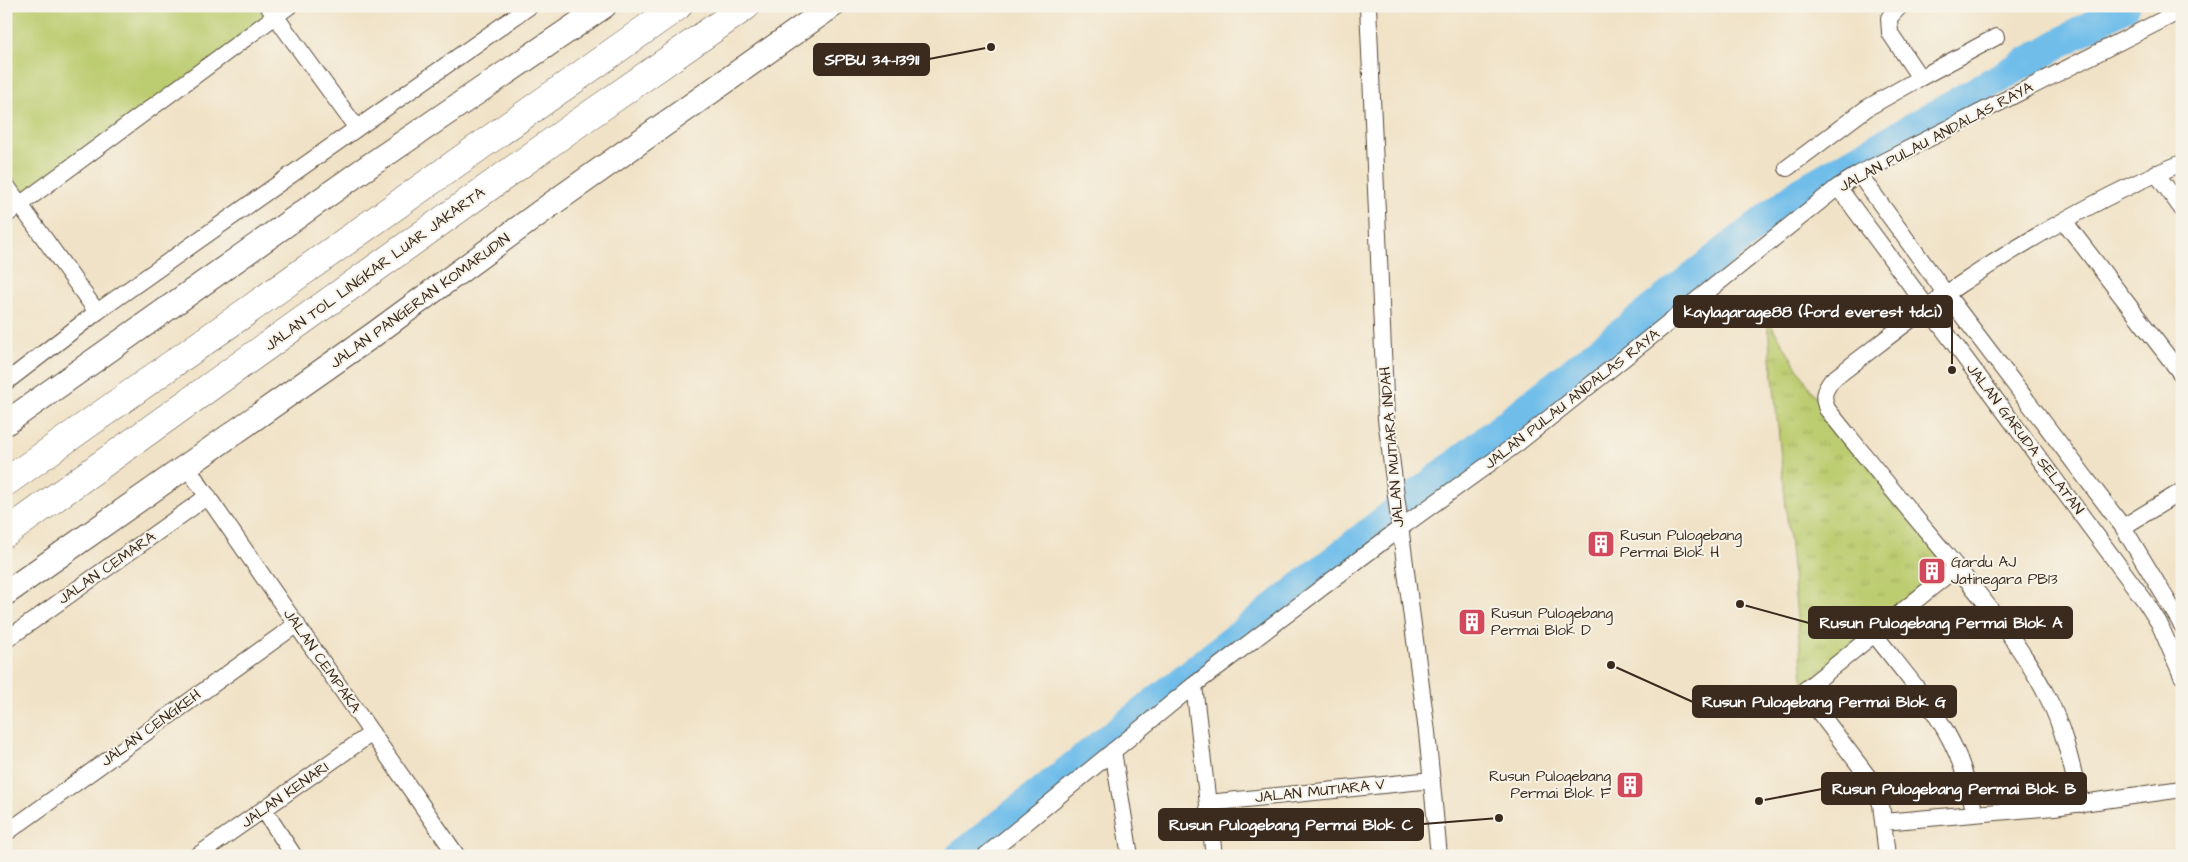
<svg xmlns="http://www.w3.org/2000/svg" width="2188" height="862" viewBox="0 0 2188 862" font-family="'Architects Daughter',sans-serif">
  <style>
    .grass { fill: url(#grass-tufts); stroke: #7c7b46 }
    .park { fill: #bccc6f; stroke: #7c7b46 }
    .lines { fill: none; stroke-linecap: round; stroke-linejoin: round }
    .river { stroke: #6fbdea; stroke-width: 30 }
    .street-casing { stroke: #564637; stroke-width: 18 }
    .secondary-casing { stroke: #564637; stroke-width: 26 }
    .highway-casing { stroke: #564637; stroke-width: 29 }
    .street { stroke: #fff; stroke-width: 16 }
    .secondary { stroke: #fff; stroke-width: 24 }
    .highway { stroke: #fff; stroke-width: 28 }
    .labels { text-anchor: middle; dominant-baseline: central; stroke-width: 4; stroke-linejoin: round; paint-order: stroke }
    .street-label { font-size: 15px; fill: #3b2a1e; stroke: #f7f3e8 }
    .poi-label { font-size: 15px; fill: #3b2a1e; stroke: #f7f3e8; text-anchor: start }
    .leader { fill: none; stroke: #3b2a1e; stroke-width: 2 }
    .callout-dot { fill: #3b2a1e; stroke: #f7f3e8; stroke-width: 2 }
    .callout { fill: #3b2a1e; stroke: #3b2a1e; stroke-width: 2 }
    .callout-label { font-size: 16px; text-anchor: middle; font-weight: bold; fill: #fff }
  </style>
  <defs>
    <pattern id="grass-tufts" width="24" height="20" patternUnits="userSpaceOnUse" patternTransform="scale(1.25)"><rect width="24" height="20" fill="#bccc6f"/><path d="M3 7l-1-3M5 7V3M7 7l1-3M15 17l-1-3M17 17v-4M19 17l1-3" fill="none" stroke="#a2af60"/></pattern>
  </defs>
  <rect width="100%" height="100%" fill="#f7f3e8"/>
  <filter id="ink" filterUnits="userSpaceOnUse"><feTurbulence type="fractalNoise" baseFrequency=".02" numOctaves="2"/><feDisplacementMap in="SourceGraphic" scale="10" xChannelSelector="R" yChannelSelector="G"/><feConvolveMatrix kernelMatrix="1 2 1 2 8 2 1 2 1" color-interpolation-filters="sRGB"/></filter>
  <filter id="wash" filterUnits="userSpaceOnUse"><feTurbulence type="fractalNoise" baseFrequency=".0096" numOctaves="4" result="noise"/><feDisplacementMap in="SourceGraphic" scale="20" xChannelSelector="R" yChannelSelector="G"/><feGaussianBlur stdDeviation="1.12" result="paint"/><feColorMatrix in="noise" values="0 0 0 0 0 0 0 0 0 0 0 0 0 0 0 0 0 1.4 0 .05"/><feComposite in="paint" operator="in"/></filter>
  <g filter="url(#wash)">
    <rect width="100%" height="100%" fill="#f0e2c6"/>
    <path class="grass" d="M1767,318L1814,395L1944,565L1804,687Z"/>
    <path class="park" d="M6,6H268L275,16L6,215Z"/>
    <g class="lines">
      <path class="river" d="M960,856L1801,191L2125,6"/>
    </g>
  </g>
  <g filter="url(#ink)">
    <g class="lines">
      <defs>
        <path id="street" d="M268,6L356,127
          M1368,6L1386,419L1427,732L1439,856
          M1900,6L1889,18L1890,33L1920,78L1996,37
          M1787,168L1867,108L1920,78
          M2156,173L2182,209
          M1859,174L1946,294L2123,527L2182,625
          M6,185L97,312
          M1838,187L2145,601L2159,623L2182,676
          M6,215L289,6
          M2064,221L2182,375
          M6,382L97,312L530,6
          M187,467L457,856
          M2123,527L2182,491
          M1875,635C1901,669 1932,703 1951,741C1963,764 1969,789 1975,814
          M6,640L208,496
          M1194,685L1214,856
          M1113,751L1130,856
          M1208,803L1432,780
          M2081,804C2072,768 2065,731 2048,698C2018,638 1973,587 1930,535C1895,494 1861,451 1827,409C1822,395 1824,391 1832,380C1872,350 1912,317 1953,289C2025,241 2102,195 2182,163
          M264,810L294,856
          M1883,822L2054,807L2182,789
          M6,833L297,624
          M197,856L372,733
          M985,856L1194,685L1399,529L1518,443L1838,187L1859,174L2182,10
          M1887,856L1881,804L1872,782L1804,692L1805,690L1957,567"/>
        <path id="secondary" d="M6,423L363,170L604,6
          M6,593L373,335L553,203L832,6"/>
        <path id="highway" d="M6,482L678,6
          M6,533L574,126L746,6"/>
      </defs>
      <use href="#street" class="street-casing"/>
      <use href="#secondary" class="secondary-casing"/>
      <use href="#highway" class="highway-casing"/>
      <use href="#street" class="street"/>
      <use href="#secondary" class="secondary"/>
      <use href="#highway" class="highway"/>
    </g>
  </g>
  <defs>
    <symbol id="building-square" viewBox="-11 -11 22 22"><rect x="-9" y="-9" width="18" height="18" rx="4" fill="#d1495b" stroke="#f7f3e8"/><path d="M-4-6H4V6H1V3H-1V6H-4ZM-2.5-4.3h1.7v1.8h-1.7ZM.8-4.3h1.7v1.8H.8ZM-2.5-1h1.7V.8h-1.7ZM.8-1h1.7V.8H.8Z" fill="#fff"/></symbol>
  </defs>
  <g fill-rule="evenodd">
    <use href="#building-square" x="1585" y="528" width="32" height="32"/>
    <use href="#building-square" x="1916" y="555" width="32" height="32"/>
    <use href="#building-square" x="1456" y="606" width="32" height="32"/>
    <use href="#building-square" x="1614" y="769" width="32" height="32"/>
  </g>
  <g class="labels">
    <g class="street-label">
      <text transform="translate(1936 137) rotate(-28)">JALAN PULAU ANDALAS RAYA</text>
      <text transform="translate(375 269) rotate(-36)">JALAN TOL LINGKAR LUAR JAKARTA</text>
      <text transform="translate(420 301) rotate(-36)">JALAN PANGERAN KOMARUDIN</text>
      <text transform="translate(1572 399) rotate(-38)">JALAN PULAU ANDALAS RAYA</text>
      <text transform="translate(2025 439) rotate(53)">JALAN GARUDA SELATAN</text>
      <text transform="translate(1392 447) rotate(-95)">JALAN MUTIARA INDAH</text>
      <text transform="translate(107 568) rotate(-35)">JALAN CEMARA</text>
      <text transform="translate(322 661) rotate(55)">JALAN CEMPAKA</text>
      <text transform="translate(151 728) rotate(-36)">JALAN CENGKEH</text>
      <text transform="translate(1320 791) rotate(-6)">JALAN MUTIARA V</text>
      <text transform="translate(285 795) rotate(-35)">JALAN KENARI</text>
    </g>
    <g class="poi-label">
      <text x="1620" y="535">Rusun Pulogebang<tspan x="1620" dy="17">Permai Blok H</tspan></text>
      <text x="1951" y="562">Gardu AJ<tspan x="1951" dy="17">Jatinegara PB13</tspan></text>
      <text x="1491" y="613">Rusun Pulogebang<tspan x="1491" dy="17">Permai Blok D</tspan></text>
      <text x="1611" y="776" text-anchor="end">Rusun Pulogebang<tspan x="1611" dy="17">Permai Blok F</tspan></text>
    </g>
  </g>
  <path class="leader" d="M991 47L929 59M1952 370L1952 312M1740 604L1809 623M1611 665L1693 702M1759 801L1822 789M1499 818L1423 824"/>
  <g class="callout-dot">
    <circle cx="991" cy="47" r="5"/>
    <circle cx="1952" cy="370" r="5"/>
    <circle cx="1740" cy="604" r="5"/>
    <circle cx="1611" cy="665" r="5"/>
    <circle cx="1759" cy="801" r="5"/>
    <circle cx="1499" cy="818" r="5"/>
  </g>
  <g class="callout">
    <rect x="814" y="44" width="115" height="31" rx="5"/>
    <rect x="1674" y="296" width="278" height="31" rx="5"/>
    <rect x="1809" y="607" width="263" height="31" rx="5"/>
    <rect x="1693" y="686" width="263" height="31" rx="5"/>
    <rect x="1822" y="773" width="264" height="31" rx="5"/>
    <rect x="1159" y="809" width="264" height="31" rx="5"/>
  </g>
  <g class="callout-label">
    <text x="872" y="65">SPBU 34-13911</text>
    <text x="1813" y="317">kaylagarage88 (ford everest tdci)</text>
    <text x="1941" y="628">Rusun Pulogebang Permai Blok A</text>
    <text x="1824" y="707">Rusun Pulogebang Permai Blok G</text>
    <text x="1954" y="794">Rusun Pulogebang Permai Blok B</text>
    <text x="1291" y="830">Rusun Pulogebang Permai Blok C</text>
  </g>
  <rect width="2188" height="862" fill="none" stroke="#f7f3e8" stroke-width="25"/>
</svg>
